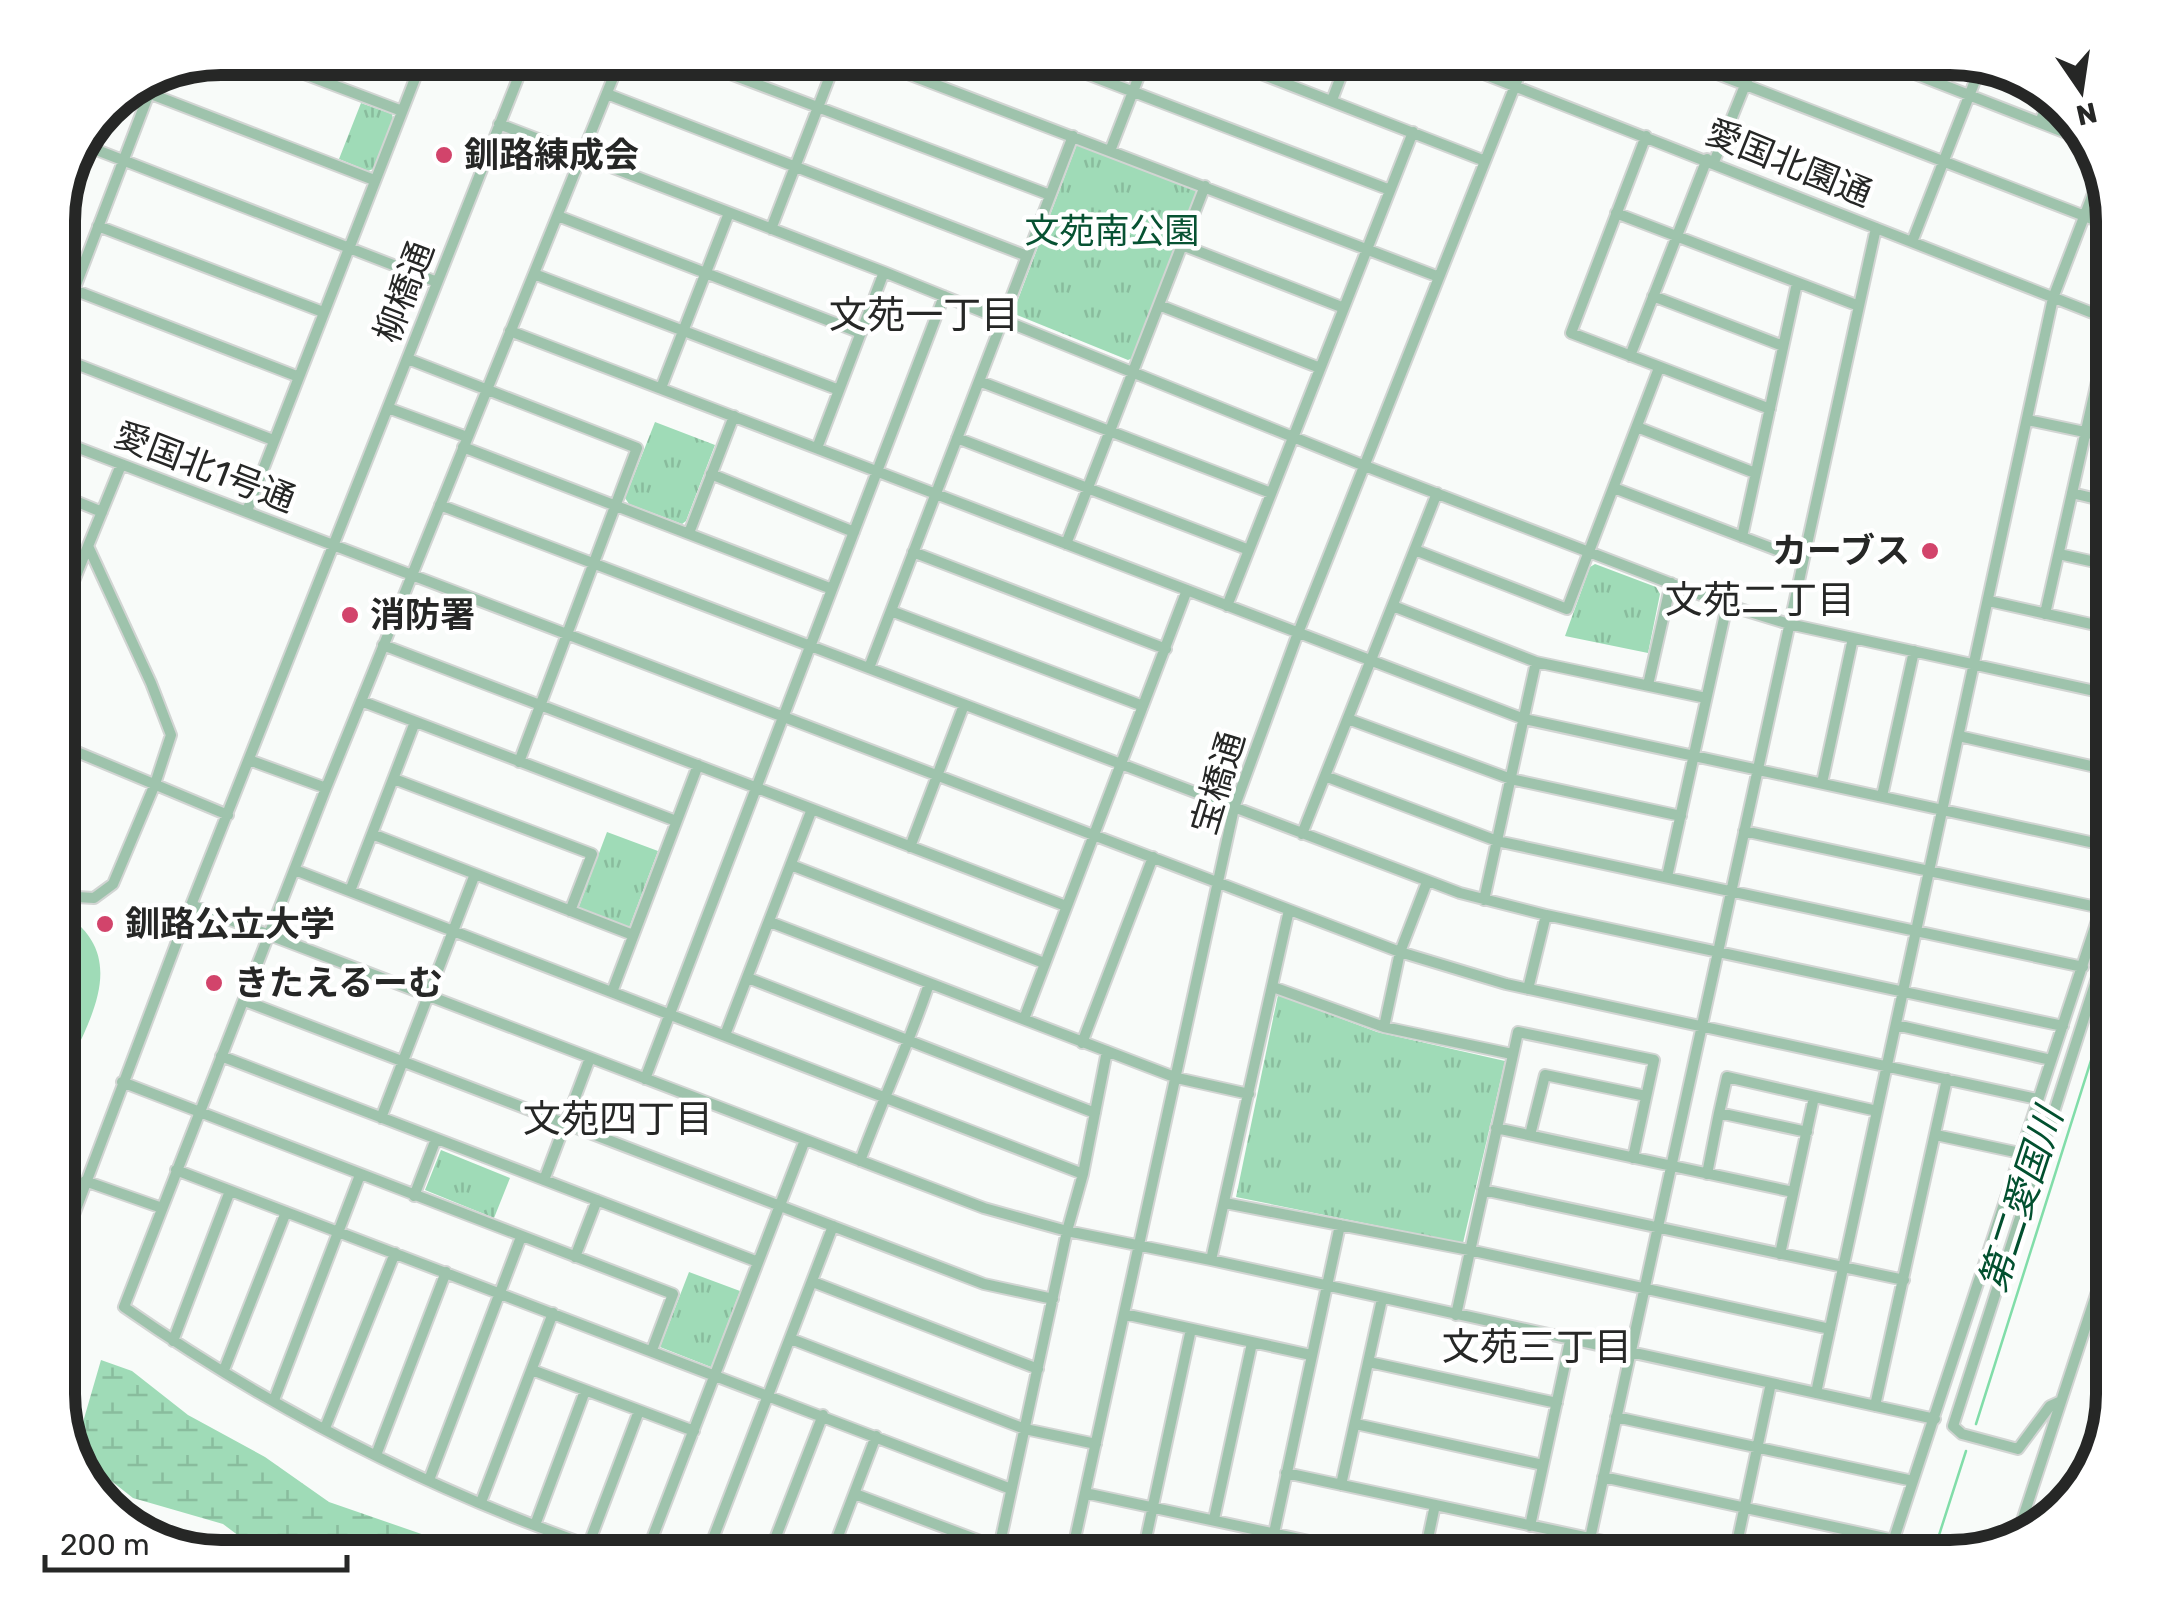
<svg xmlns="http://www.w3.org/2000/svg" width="2171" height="1615" viewBox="0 0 2171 1615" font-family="Rubik,'Noto Sans JP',sans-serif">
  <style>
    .grass { fill: url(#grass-tufts) }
    .wetland { fill: url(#wetland-marsh) }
    .pitch { fill: #9fdbb7 }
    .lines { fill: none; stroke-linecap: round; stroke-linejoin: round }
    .stream { stroke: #81dda9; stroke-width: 2.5 }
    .minor-casing { stroke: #d2d5d3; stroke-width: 14 }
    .minor { stroke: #9ec3ac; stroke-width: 10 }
    .poi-dot { fill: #d2446b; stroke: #fff; stroke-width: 4 }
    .labels { text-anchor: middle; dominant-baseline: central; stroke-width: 9; stroke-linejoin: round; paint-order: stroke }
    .poi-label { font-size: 35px; font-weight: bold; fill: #262726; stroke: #fff; text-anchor: start }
    .street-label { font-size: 35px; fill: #262726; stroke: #fff }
    .park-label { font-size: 35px; fill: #075232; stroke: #fff }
    .neighbourhood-label { font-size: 38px; fill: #262726; stroke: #fff }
    .water-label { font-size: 38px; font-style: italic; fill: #02502f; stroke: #fff }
    .rim { fill: none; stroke: #262726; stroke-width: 12 }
  </style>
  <defs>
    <pattern id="grass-tufts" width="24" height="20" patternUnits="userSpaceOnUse" patternTransform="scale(2.5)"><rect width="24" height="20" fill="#9fdbb7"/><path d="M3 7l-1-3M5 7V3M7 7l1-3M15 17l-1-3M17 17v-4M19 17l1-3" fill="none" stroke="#89bc9d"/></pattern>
    <pattern id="wetland-marsh" width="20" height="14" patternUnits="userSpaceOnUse" patternTransform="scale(2.5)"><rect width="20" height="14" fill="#9fdbb7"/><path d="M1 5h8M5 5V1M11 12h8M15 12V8" fill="none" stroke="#89bc9d"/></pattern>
  </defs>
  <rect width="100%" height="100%" fill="#f8fbf9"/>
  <path class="grass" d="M361,103L392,114L393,119L373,169L368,171L339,159Z
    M1077,144L1195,190L1197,194L1133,358L1128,360L1017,315L1014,310Z
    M655,422L715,445L686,521L682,524L629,504L625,498Z
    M1595,564L1656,587L1660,594L1648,653L1565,636L1590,567Z
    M607,832L658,851L629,928L578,909Z
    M1278,995L1377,1032L1505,1061L1463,1243L1236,1197Z
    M441,1150L510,1178L494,1218L425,1190Z
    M689,1272L740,1291L711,1367L660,1347Z"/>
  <path class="wetland" d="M101,1360L132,1371L188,1415L265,1457L329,1502L488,1557H267L223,1524L133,1498L91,1465L83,1422Z"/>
  <path class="pitch" d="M58,910C138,955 85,1027 58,1088Z"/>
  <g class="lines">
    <path class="stream" d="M1976,1424L2113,991
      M1932,1557L1966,1451"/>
    <defs>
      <path id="minor" d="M262,58L402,111
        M478,58L520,74
        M621,58L326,788L124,1307C276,1413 446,1498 622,1557
        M688,58L1050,195
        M866,58L1439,277
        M1045,58L1390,190
        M1220,58L1485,161
        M1443,58L2113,321
        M1676,58L2113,227
        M1874,58L2092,143
        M904,72L909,58
        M138,89L374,180
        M607,94L1027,256
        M1332,100L1348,58
        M2040,122L2051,94
        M499,124L884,272L1365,466L1727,605L1789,624L2113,695
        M1646,136L1571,333L1770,409
        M89,147L437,282
        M1110,151L1146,58
        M1714,162L1756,58
        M1616,213L1859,306
        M558,216L861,333
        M98,226L323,312
        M771,229L837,58
        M1912,242L1980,68
        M1182,245L1344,308
        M534,274L839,390
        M74,290L299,377
        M1653,296L1783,346
        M1159,305L1320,368
        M510,331L1524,719L2113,847
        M58,332L153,83
        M1630,356L1707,159
        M58,357L273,440
        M408,359L637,448L519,762
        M979,381L1271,493
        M661,388L729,213
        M388,408L467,437
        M2028,420L2113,438
        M1637,427L1755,473
        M957,438L1249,550
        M58,440L1400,952L1506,984L2037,1099
        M463,447L832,589
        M817,448L884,272
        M711,474L854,532
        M1614,488L1803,560
        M2072,493L2113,503
        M58,494L102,512
        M440,505L1460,893L1546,915L2063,1026
        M247,511L423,58
        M689,533L734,416
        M1742,537L1797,283
        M1066,544L1205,186
        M1415,550L1567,609L1659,368
        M913,552L1166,649
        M2059,554L2113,566
        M1989,601L2113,629
        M1227,606L1413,132
        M1393,606L1536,662L1706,698
        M891,611L1143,706
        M2045,614L2100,368L2113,374
        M58,621L88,546
        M383,645L1066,906
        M869,668L1073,136
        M1648,685L1671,583
        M361,701L676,821
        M1348,719L1511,779L1681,816
        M1959,736L2113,771
        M58,744L228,815
        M249,760L326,788
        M1325,776L1497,841L2083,967
        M394,779L592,854L570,911
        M1822,783L1853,638
        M1882,796L1914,651
        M1744,831L2101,908
        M372,834L633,935
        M1302,834L1437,493
        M910,847L964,705
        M791,865L1044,963
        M295,870L1083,1174
        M1667,877L1727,605
        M58,889L77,897L94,898L113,884L155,784L171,735L151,683L88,546L121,465
        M350,891L415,722
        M1484,900L1536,662
        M191,905L984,1208L1067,1231L1211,1260L1935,1419
        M770,922L1177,1078L1249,1094
        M748,978L1095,1113
        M1273,987L1384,1027L1512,1054
        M1528,989L1546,915
        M612,992L698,765
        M245,1001L984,1284L1053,1299
        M1024,1019L1187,590
        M1896,1025L2051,1060
        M1384,1027L1400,952L1427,882
        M725,1035L812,809
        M1082,1043L1153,857
        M221,1056L758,1262
        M645,1079L944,296
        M122,1082L673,1294L652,1350
        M381,1118L475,874
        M1496,1128L1793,1192
        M1807,1132L1719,1113L1727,1077L1877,1111
        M1530,1135L1545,1075L1646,1096
        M1936,1135L2020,1153
        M860,1161C882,1101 909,1044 929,984
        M176,1170L1011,1489
        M1707,1174L1719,1113
        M544,1180L590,1058
        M85,1181L162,1208
        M1483,1190L1904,1280
        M414,1196L436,1139
        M1225,1203L1469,1250L1830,1329
        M1780,1254L1814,1097
        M58,1257L182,928L526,58
        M575,1257L597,1200
        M1211,1260L1289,910
        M813,1282L1038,1369
        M1124,1314L1311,1355
        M1456,1315L1518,1032L1654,1060L1633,1158
        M791,1339L1025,1429L1096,1444
        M173,1341L230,1191
        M1369,1362L1557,1403
        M224,1370L286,1212
        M532,1370L694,1431
        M1816,1393L2053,298L2102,170
        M274,1400L360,1175
        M2061,1401L2050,1406L2018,1449L1962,1434L1953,1426L2103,959L2113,962
        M1875,1406L1947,1079
        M1616,1417L1913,1481
        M1356,1424L1543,1465
        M325,1428L395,1253
        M376,1455L446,1272
        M1286,1473L1678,1557
        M1603,1477L1894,1540
        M429,1480L521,1237
        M1341,1485L1382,1299
        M1085,1493L1383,1557
        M855,1494L999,1548
        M481,1502L553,1313
        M1214,1519L1252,1343
        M535,1525L585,1391
        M1530,1526L1570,1341
        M1274,1533L1340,1225
        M2015,1542L2113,1243
        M588,1546L639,1411
        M833,1550L852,1557
        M645,1557L805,1140
        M706,1557L833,1226
        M768,1557L823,1415
        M830,1557L876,1436
        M997,1557L1067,1231L1083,1174L1107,1051
        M1071,1557L1234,808L1298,633L1526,58
        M1142,1557L1191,1329
        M1424,1557L1435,1505
        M1586,1557L1876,228
        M1734,1557L1771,1383
        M1888,1557L2113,872"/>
    </defs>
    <use href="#minor" class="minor-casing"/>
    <use href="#minor" class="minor"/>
  </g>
  <g class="poi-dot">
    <circle cx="444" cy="155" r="10"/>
    <circle cx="1930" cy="551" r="10"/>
    <circle cx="350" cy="615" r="10"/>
    <circle cx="105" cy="924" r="10"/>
    <circle cx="214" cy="983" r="10"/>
  </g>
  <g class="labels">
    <g class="poi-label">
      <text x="464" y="155">釧路練成会</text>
      <text x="1910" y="551" text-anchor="end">カーブス</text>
      <text x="370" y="615">消防署</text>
      <text x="125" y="924">釧路公立大学</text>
      <text x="234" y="983">きたえるーむ</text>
    </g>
    <g class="street-label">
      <text transform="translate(1789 163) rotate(22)">愛国北園通</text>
      <text transform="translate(404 292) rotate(-69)">柳橋通</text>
      <text transform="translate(205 467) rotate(21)">愛国北1号通</text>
      <text transform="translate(1218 783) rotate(-73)">宝橋通</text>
    </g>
    <g class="park-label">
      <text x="1112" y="231">文苑南公園</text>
    </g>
    <g class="neighbourhood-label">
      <text x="924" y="315">文苑一丁目</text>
      <text x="1760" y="600">文苑二丁目</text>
      <text x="618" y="1119">文苑四丁目</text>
      <text x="1537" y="1347">文苑三丁目</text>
    </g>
    <g class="water-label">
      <text transform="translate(2021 1200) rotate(-72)">第二愛国川</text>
    </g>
  </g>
  <path d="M0 0H2171V1615H0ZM221 75H1950A146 146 0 0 1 2096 221V1394A146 146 0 0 1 1950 1540H221A146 146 0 0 1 75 1394V221A146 146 0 0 1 221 75Z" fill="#fff" fill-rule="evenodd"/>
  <path class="rim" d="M221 75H1950A146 146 0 0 1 2096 221V1394A146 146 0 0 1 1950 1540H221A146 146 0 0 1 75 1394V221A146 146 0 0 1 221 75Z"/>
  <g transform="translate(2081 90) rotate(167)" stroke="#ffffff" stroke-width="8" paint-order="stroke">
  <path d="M0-8L18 38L0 25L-18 38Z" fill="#262726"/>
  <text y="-15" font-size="28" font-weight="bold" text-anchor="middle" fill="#262726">N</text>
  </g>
  <path d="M45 1555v15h302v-15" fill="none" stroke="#262726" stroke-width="5"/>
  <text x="60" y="1555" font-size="30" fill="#262726" stroke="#ffffff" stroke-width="8" paint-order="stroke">200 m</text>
</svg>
